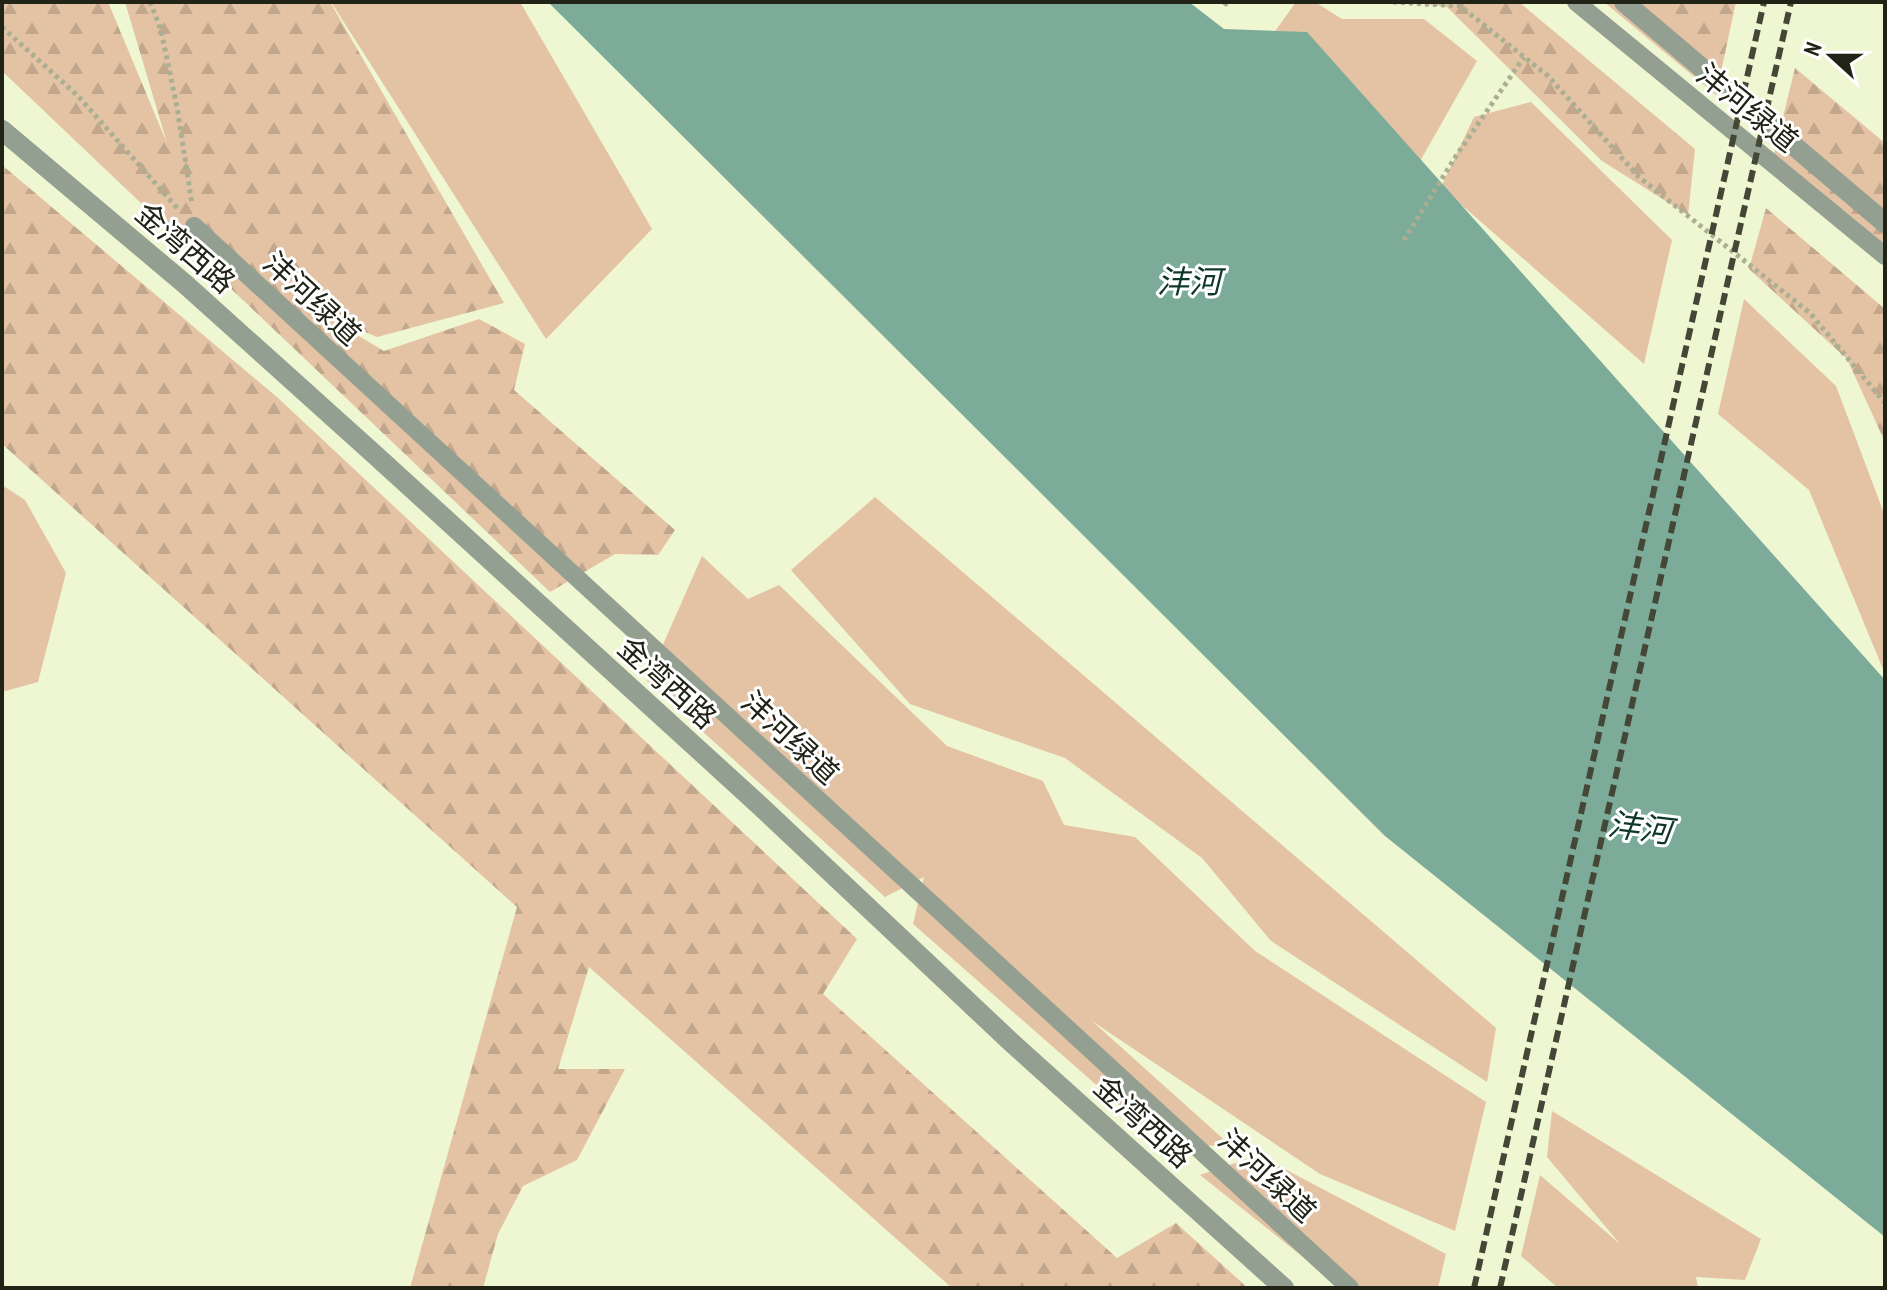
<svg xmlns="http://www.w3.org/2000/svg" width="1887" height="1290" viewBox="0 0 1887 1290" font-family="'PT Sans Narrow','Noto Sans SC',sans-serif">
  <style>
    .grass { fill: #e4c3a4 }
    .forest { fill: url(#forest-firs) }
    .water { fill: #7cac99 }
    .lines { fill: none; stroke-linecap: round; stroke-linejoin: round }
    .path { stroke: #aaaf93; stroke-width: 5; stroke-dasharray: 4 4; stroke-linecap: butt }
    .service { stroke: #929f91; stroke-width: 18 }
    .tertiary { stroke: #929f91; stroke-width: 20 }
    .rail { stroke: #444736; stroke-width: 6; stroke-dasharray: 12 6; stroke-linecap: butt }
    .labels { text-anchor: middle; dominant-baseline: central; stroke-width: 6; stroke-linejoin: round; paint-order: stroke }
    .street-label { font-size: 30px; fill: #212316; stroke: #fff }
    .water-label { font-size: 32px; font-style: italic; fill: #0c372a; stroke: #fff }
  </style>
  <defs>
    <pattern id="forest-firs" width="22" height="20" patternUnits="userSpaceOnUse" patternTransform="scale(2)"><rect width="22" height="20" fill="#e4c3a4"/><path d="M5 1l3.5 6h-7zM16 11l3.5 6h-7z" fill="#c3a78c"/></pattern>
  </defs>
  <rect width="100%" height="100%" fill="#eff6d2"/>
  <path class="grass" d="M331,2H520L652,229L546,339Z
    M1296,2H1315L1342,19H1424L1477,61L1419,163L1273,34Z
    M1531,102L1672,240L1644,364L1441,187L1474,117Z
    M1744,299L1836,386L1885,516V674L1809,490L1718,414Z
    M2,485L25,500L66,573L38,682L2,692Z
    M875,497L1496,1028L1487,1082L1271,941L1202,858L1065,758L910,704L791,570Z
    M702,556L748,599L779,585L947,746L1043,781L1064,825L1135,837L1255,951L1486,1102L1455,1231L1320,1174L1092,1021L1230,1145L1167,1147L913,924L924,877L885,897L647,681Z
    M1552,1111L1761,1239L1745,1280L1696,1277L1698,1288H1558L1521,1256L1540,1175L1620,1244L1547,1157Z
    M1258,1155L1446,1254L1438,1288H1342L1200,1175Z"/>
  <path class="forest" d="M2,2H108L167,143L125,2H330L504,303L377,337L317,311L384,351L479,319L525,344L514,390L675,530L658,555L615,554L550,592L2,71Z
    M1410,2H1519L1695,149L1688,215L1602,161L1447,7Z
    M1604,2H1736L1716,95Z
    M1795,68L1885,143V250L1774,154Z
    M2,165L278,398L857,939L823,994L1117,1258L1176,1223L1248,1288H952L589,967L558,1069H625L577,1160L523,1186L498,1234L483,1288H410L517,907L2,444Z
    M1766,208L1885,309V442L1847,359L1749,269Z"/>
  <path class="water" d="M548,2H1189L1224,29L1307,32L1885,680V1237L1385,836Z"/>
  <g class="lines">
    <path class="path" d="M150,2L161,30L177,107L192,204
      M1224,2L1226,4L1229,2
      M1393,2L1460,6L1548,76L1639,177L1810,313L1885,403
      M2,27L78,96L178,209
      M1404,240L1456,156L1524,57"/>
    <path class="service" d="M1576,2L1885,256
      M194,226L1350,1288"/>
    <path class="tertiary" d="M1624,2L1885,223
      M2,130L185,284L374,454L757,803L1012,1043L1284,1288"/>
    <path class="rail" d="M1474,1288L1764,2
      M1500,1288L1791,2"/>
  </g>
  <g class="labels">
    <g class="street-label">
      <text transform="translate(1748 107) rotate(39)">沣河绿道</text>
      <text transform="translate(186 247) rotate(41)">金湾西路</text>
      <text transform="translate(313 298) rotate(43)">沣河绿道</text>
      <text transform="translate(668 682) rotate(42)">金湾西路</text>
      <text transform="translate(791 737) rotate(43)">沣河绿道</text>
      <text transform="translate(1144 1121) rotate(42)">金湾西路</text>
      <text transform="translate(1268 1175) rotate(43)">沣河绿道</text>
    </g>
    <g class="water-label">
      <text x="1189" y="281">沣河</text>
      <text transform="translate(1640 827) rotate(7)">沣河</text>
    </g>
  </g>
  <rect width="1887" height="1290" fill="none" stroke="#212316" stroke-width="8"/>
  <g transform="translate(1831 56) rotate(291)" stroke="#ffffff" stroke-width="6" paint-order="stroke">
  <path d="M0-6L14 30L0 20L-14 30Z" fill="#212316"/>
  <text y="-12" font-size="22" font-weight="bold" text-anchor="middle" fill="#212316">N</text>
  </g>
</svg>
